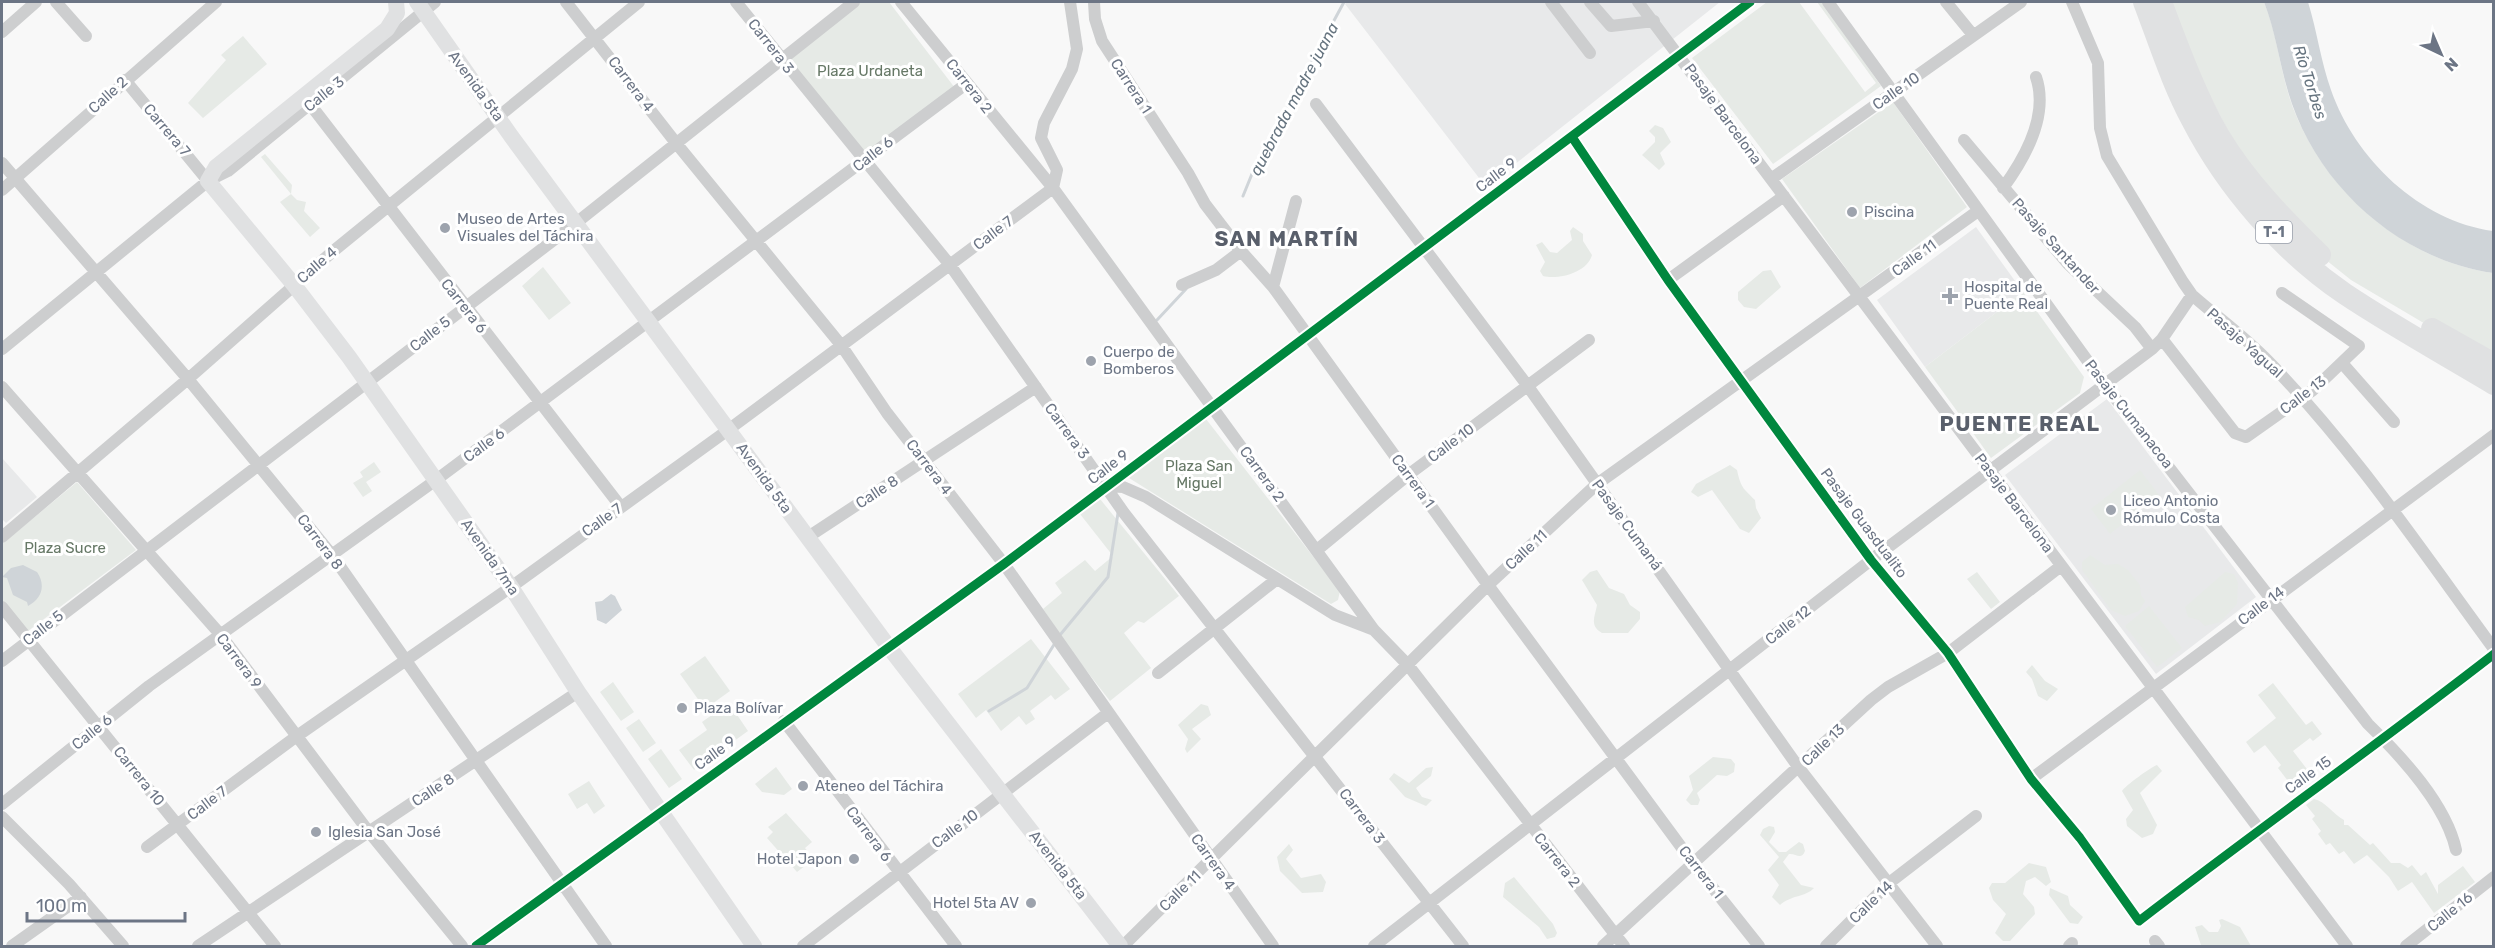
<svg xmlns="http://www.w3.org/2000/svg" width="2495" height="948" viewBox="0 0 2495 948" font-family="Rubik,sans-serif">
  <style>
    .built { fill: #e8e9ea }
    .green { fill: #e6eae6 }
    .water { fill: #cfd4d8 }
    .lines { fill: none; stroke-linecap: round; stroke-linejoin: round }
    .stream { stroke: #cfd4d8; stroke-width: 3 }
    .street { stroke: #cdcecf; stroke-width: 12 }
    .secondary { stroke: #e0e1e2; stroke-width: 16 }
    .highway { stroke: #e0e1e2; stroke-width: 22 }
    .cycleway-casing { stroke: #fff; stroke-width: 13 }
    .cycleway { stroke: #00873e; stroke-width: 9 }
    .poi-dot { fill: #9da3ad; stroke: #fff; stroke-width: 2 }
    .labels { text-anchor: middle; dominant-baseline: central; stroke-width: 6; stroke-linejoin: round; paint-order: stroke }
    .shield { fill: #fff; stroke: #989eaa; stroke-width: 1.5 }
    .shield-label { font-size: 14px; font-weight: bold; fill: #6c7585 }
    .street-label { font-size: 15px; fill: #6c7585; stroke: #fff }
    .park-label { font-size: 15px; fill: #667866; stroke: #fff }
    .poi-label { font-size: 15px; fill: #6c7585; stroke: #fff; text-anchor: start }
    .water-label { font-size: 16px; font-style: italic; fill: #677580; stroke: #fff }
    .district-label { font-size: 21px; font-weight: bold; letter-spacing: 1.5px; fill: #595f6b; stroke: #fff }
  </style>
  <rect width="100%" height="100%" fill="#f8f8f8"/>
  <path class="built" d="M1347,2H1720L1486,187L1345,4Z
    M1976,227L2023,292L1925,367L1877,300Z
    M2107,399L2256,597L2156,674L2005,475Z
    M2,458L37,497L6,523L2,519Z"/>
  <path class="green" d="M861,2H889L955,88L864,158L788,61Z
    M1767,2H1799L1865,92L1876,83L1817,2H1822L1881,86L1773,164L1692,58Z
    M2161,2H2264C2278,36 2280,73 2293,108C2326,192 2403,260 2493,273V364L2351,280L2321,256L2261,194Z
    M243,36L267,64L203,118L188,103L226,60L221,55Z
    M1893,102L1967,207L1860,288L1782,179Z
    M1655,125L1663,128L1671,142L1660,153L1665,164L1659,170L1642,155L1655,142V137L1649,131Z
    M265,154L292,185L291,194L297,200L306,202L304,211L320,228L310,237L280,202L291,194L261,157Z
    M1573,227L1583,234V241L1592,255C1587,273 1558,280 1543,276L1540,271L1545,262L1536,245L1542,242L1550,252L1557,253L1572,240L1570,231Z
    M543,267L571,303L549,320L522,286Z
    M1771,270L1781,287L1756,309L1744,307L1738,300V292L1763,271Z
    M2023,292L2084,377L2080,393L1991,458L1925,367Z
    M1206,419L1340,591L1338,600L1331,604L1129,478Z
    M374,462L381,472L366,482L372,491L363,497L353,483L363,477L360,472Z
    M1730,465L1737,470C1741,488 1743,488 1755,500L1756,508L1761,518L1749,533L1740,529L1712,490L1698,497L1691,492L1696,484Z
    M2140,470L2159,495L2110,534L2091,509Z
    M77,482L136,550L28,631L2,600V544Z
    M1100,499L1179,596L1144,623L1138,621L1124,633L1151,668L1110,701L1075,656L1043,609L1062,593L1055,583L1085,560L1095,571L1113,556L1080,514Z
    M2090,555L2105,565L2118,564L2128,570L2140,585L2141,595L2145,601L2139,611L2125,616L2111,610L2082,570V562Z
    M1597,570L1609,588L1624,594L1630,605L1640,612V619L1628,633H1602C1589,625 1595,617 1597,605L1582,580L1590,572Z
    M1977,572L2000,602L1991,609L1967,579Z
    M2225,572L2234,574L2238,583L2237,604L2220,622L2205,626L2199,620L2188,617L2185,607Z
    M2149,606L2182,648L2157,667L2125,626Z
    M1031,639L1070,689L1055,700L1051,695L1030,711L1035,719L1026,725L1019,716L1001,731L986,710L976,718L958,694Z
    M705,656L730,691L705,709L680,674Z
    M2032,665L2045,681L2058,689L2047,701L2038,696L2032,679L2026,672Z
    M613,682L634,712L621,721L600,692Z
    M2273,683L2306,725L2312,721L2322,734L2313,741L2310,738L2293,751L2313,777L2295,790L2278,768L2281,765L2265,745L2254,753L2246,742L2276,718L2258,695Z
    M729,703L748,731L694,770L679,750L707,730L702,722Z
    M1201,704L1208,706L1211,715L1192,729L1201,739L1187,753L1185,749L1188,739L1178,725Z
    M639,719L656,743L643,752L626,728Z
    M661,749L682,779L669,788L648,759Z
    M1713,757L1731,759L1735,764L1734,772L1727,776L1717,775L1697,793L1700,800L1698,805H1691L1686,800L1693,790L1689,776Z
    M2157,765L2162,771L2140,793L2157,825L2153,834L2142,838L2127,826L2126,819L2133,810L2122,791C2125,786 2151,767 2157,765Z
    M776,767L792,789L784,795L762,792L755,784Z
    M1433,767L1431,776L1416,788L1422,797L1432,800L1426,806L1405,797L1389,779L1394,773L1409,783L1426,768Z
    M589,781L605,806L594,814L587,803L577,809L568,794Z
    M2314,799C2325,801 2333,814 2344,820V825H2348L2370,845L2373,843L2391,863H2400L2408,868L2412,865L2421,876L2426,872L2438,894V885L2463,866L2475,882L2434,913L2412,882L2398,891L2389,877L2367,855L2354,864L2344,851L2339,854L2330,843L2326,845L2318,834L2321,831L2312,819L2315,816L2306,805Z
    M786,813L812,842L805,848L814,859L797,872L767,838L773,832L768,827Z
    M1769,826L1774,827L1775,832L1769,842L1779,852H1786L1799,842L1803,844L1805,851C1801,861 1796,853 1789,854L1783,862L1801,885L1814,888C1806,897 1791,895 1780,905L1772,897L1779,885L1768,870L1779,857L1760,835L1763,829Z
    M1289,844L1293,850L1286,859L1301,878L1321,874L1326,882L1323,892L1302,893L1280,871L1277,857Z
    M2029,863L2046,867L2051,882L2046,886L2035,877L2026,881L2023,894L2034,907L2035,914L2010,941H2003L1995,933L2006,914L1993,900L1989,888L1992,883H2005Z
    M1514,877L1553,924L1557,933L1555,937L1547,939L1539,927L1503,897L1505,883Z
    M2050,888L2068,896L2070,905L2083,917L2078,924L2070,923L2049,895Z
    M2222,919L2240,927L2251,946L2201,945L2195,927L2202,925L2209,932H2218L2221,926L2219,920Z"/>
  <path class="water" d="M2264,2H2308C2317,31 2321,62 2331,90C2355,159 2420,221 2493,231V273C2402,260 2322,190 2292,104C2280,70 2277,35 2264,2Z
    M23,565L37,572C46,585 42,599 28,606L27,602L13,595L7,578L2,577L11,568Z
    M611,594L615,596L622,610L606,624L597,620L595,602L602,601Z"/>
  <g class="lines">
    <path class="stream" d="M1243,196L1254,169L1344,2
      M1157,320L1186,289
      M1060,635L1108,577L1118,513
      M989,711L1027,688L1055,643"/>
    <path class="street" d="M56,2L86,36
      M566,2L676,143L841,345L887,413L1004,564L1273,946
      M736,2L950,265L1124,513L1463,946
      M901,2L1053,188L1374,630L1408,665L1624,946
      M1094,2L1095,19L1102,41L1188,173L1205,204L1241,251L1273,287L1488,585L1693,863L1759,946
      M1551,2L1590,53
      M1590,2L1611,26L1654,21
      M1638,2L2347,946
      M1828,2L2105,385L2368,724C2401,756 2446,804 2456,850
      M1946,2L1973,35
      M2072,2L2098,63L2100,128L2107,156L2183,282L2192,295C2217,317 2245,337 2268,361C2353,448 2422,551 2494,649
      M2,32L36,2
      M125,80L208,181
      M306,99L621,507
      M1316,104L1527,385L1799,768L1937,946
      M1572,137L1668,280L1871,560L1948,653L2031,779L2080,838L2139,921C2256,831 2377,745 2494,654
      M1964,140L2068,264L2135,327L2152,349
      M2,163L188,379L332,555L606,946
      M1771,179L2021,2
      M1053,188L1057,170L1041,138L1044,123L1072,69L1077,49L1070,2
      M2003,188C2025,158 2049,115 2036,77
      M2,190L216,2
      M1668,280L1784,196
      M1182,285L1216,270L1241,251
      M1273,287L1296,201
      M2162,339L2235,433L2246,437L2313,390L2359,346L2282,293
      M2,349L208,181L228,171L435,2
      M2342,363L2394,422
      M2,387L220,634L369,832L462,946
      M1107,486L1123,487L1146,497L1335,615L1374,630
      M2,537L188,379L331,253L639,2
      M808,537L1036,387
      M1317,550L1408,475L1589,340
      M2,607L275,946
      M2,661L576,223L854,2
      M1158,673L1277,579
      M784,721L956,946
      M2031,779L2494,435
      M2,804L149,686L436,480L966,84
      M2,817L69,884L123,946
      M147,847L297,736L511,587L728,430L1053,188
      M2155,941L2159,946
      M12,946L81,897
      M198,946L578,692
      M476,946L1004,564L1750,2
      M803,946L1108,713
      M1123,946L1488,585L1597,484L1978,211
      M1374,946L1871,560L2152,349L2162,339L2192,295
      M1603,946L1871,700L1888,687L1948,653L2061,566
      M1826,946L1889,883L1976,816
      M2069,946L2072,943
      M2406,946L2494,877"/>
    <path class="secondary" d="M396,2L397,13L387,29L216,167L208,181L294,285L349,357L511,587L578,692L754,946
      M417,2L511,136L888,646L1120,946"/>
    <path class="highway" d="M2144,2C2159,41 2172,83 2192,120C2227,188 2282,251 2345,294C2393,326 2444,354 2494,384
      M2161,2C2178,47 2195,94 2219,136C2246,181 2283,219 2320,255
      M2432,329L2494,364"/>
    <defs>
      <path id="cycleway" d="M1572,137L1668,280L1871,560L1948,653L2031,779L2080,838L2139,921C2256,831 2377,745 2494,654
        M476,946L1004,564L1750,2"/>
    </defs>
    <use href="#cycleway" class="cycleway-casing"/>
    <use href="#cycleway" class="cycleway"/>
  </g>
  <g class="poi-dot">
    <circle cx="1852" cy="212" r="6"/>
    <circle cx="445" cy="228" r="6"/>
    <path d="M1947 287h6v6h6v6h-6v6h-6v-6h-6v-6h6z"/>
    <circle cx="1091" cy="361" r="6"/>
    <circle cx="2111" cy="510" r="6"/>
    <circle cx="682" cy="708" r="6"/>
    <circle cx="803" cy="786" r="6"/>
    <circle cx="316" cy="832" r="6"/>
    <circle cx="854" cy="859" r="6"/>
    <circle cx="1031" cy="903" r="6"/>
  </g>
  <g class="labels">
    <rect class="shield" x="2256" y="221" width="36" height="22" rx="4.5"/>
    <g class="shield-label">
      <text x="2274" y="232">T-1</text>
    </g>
    <g class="street-label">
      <text transform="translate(771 46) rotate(52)">Carrera 3</text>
      <text transform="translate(631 84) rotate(53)">Carrera 4</text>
      <text transform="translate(476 86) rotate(54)">Avenida 5ta</text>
      <text transform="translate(969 86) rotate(52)">Carrera 2</text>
      <text transform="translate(1131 86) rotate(57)">Carrera 1</text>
      <text transform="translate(1896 91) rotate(-35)">Calle 10</text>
      <text transform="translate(324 94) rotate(-39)">Calle 3</text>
      <text transform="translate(108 95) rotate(-42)">Calle 2</text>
      <text transform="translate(1723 114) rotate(54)">Pasaje Barcelona</text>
      <text transform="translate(167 130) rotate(50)">Carrera 7</text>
      <text transform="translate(873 154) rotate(-38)">Calle 6</text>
      <text transform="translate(1496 175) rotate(-37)">Calle 9</text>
      <text transform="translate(993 233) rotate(-37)">Calle 7</text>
      <text transform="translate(2056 246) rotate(48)">Pasaje Santander</text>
      <text transform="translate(1914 258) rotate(-36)">Calle 11</text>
      <text transform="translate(317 265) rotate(-41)">Calle 4</text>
      <text transform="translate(464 306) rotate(52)">Carrera 6</text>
      <text transform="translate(430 334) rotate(-38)">Calle 5</text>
      <text transform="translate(2245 343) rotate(42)">Pasaje Yagual</text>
      <text transform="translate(2303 395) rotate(-37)">Calle 13</text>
      <text transform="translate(2129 414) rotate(52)">Pasaje Cumanacoa</text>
      <text transform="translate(1067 431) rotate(54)">Carrera 3</text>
      <text transform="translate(1451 443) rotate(-37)">Calle 10</text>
      <text transform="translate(484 445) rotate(-36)">Calle 6</text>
      <text transform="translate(929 467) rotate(53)">Carrera 4</text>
      <text transform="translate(1108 467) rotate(-37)">Calle 9</text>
      <text transform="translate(1262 474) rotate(54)">Carrera 2</text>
      <text transform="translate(764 478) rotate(54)">Avenida 5ta</text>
      <text transform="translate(1413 481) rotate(54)">Carrera 1</text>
      <text transform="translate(877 492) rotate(-33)">Calle 8</text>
      <text transform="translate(2014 503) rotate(53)">Pasaje Barcelona</text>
      <text transform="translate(602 520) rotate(-36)">Calle 7</text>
      <text transform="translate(1864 523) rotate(53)">Pasaje Guasdualito</text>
      <text transform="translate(1627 525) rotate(54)">Pasaje Cumaná</text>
      <text transform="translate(320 542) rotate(53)">Carrera 8</text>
      <text transform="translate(1526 550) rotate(-43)">Calle 11</text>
      <text transform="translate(490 557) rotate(55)">Avenida 7ma</text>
      <text transform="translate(2261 606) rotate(-37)">Calle 14</text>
      <text transform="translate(1788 625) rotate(-38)">Calle 12</text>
      <text transform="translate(43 628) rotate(-38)">Calle 5</text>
      <text transform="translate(239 661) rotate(53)">Carrera 9</text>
      <text transform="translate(92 732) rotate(-39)">Calle 6</text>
      <text transform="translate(1823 745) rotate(-44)">Calle 13</text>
      <text transform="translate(715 753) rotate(-36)">Calle 9</text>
      <text transform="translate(2308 775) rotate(-36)">Calle 15</text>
      <text transform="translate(139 776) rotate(51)">Carrera 10</text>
      <text transform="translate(433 790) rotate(-33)">Calle 8</text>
      <text transform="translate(207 803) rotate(-37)">Calle 7</text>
      <text transform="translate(1362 816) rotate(53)">Carrera 3</text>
      <text transform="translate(955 829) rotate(-37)">Calle 10</text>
      <text transform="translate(869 834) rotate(53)">Carrera 6</text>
      <text transform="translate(1557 860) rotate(52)">Carrera 2</text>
      <text transform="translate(1213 862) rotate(55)">Carrera 4</text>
      <text transform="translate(1058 865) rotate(52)">Avenida 5ta</text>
      <text transform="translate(1701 872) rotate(52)">Carrera 1</text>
      <text transform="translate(1180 891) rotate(-44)">Calle 11</text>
      <text transform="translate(1871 902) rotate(-44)">Calle 14</text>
      <text transform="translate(2450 912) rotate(-39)">Calle 16</text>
    </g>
    <g class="park-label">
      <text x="870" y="71">Plaza Urdaneta</text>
      <text x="1199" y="466">Plaza San<tspan x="1199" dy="17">Miguel</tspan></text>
      <text x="65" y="548">Plaza Sucre</text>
    </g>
    <g class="poi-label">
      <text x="1864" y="212">Piscina</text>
      <text x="457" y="219">Museo de Artes<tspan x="457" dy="17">Visuales del Táchira</tspan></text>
      <text x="1964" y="287">Hospital de<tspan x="1964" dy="17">Puente Real</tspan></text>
      <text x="1103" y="352">Cuerpo de<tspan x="1103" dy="17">Bomberos</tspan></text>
      <text x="2123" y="501">Liceo Antonio<tspan x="2123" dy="17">Rómulo Costa</tspan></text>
      <text x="694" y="708">Plaza Bolívar</text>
      <text x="815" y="786">Ateneo del Táchira</text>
      <text x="328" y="832">Iglesia San José</text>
      <text x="842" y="859" text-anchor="end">Hotel Japon</text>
      <text x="1019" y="903" text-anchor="end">Hotel 5ta AV</text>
    </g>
    <g class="water-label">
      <text transform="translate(2310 82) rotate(72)">Río Torbes</text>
      <text transform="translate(1294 99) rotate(-62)">quebrada madre juana</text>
    </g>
    <g class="district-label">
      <text x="1287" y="238">SAN MARTÍN</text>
      <text x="2020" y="423">PUENTE REAL</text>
    </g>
  </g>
  <rect width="2495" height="948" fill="none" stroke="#6c7585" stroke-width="6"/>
  <g transform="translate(2441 54) rotate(136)" stroke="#ffffff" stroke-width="4.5" paint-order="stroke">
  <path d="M0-4.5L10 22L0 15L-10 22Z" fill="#6c7585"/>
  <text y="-9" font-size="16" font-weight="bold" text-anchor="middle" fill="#6c7585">N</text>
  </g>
  <path d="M27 912v9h158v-9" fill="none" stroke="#6c7585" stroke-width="3"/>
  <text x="36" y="912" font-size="18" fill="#6c7585" stroke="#ffffff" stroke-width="4.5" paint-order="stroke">100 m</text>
</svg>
